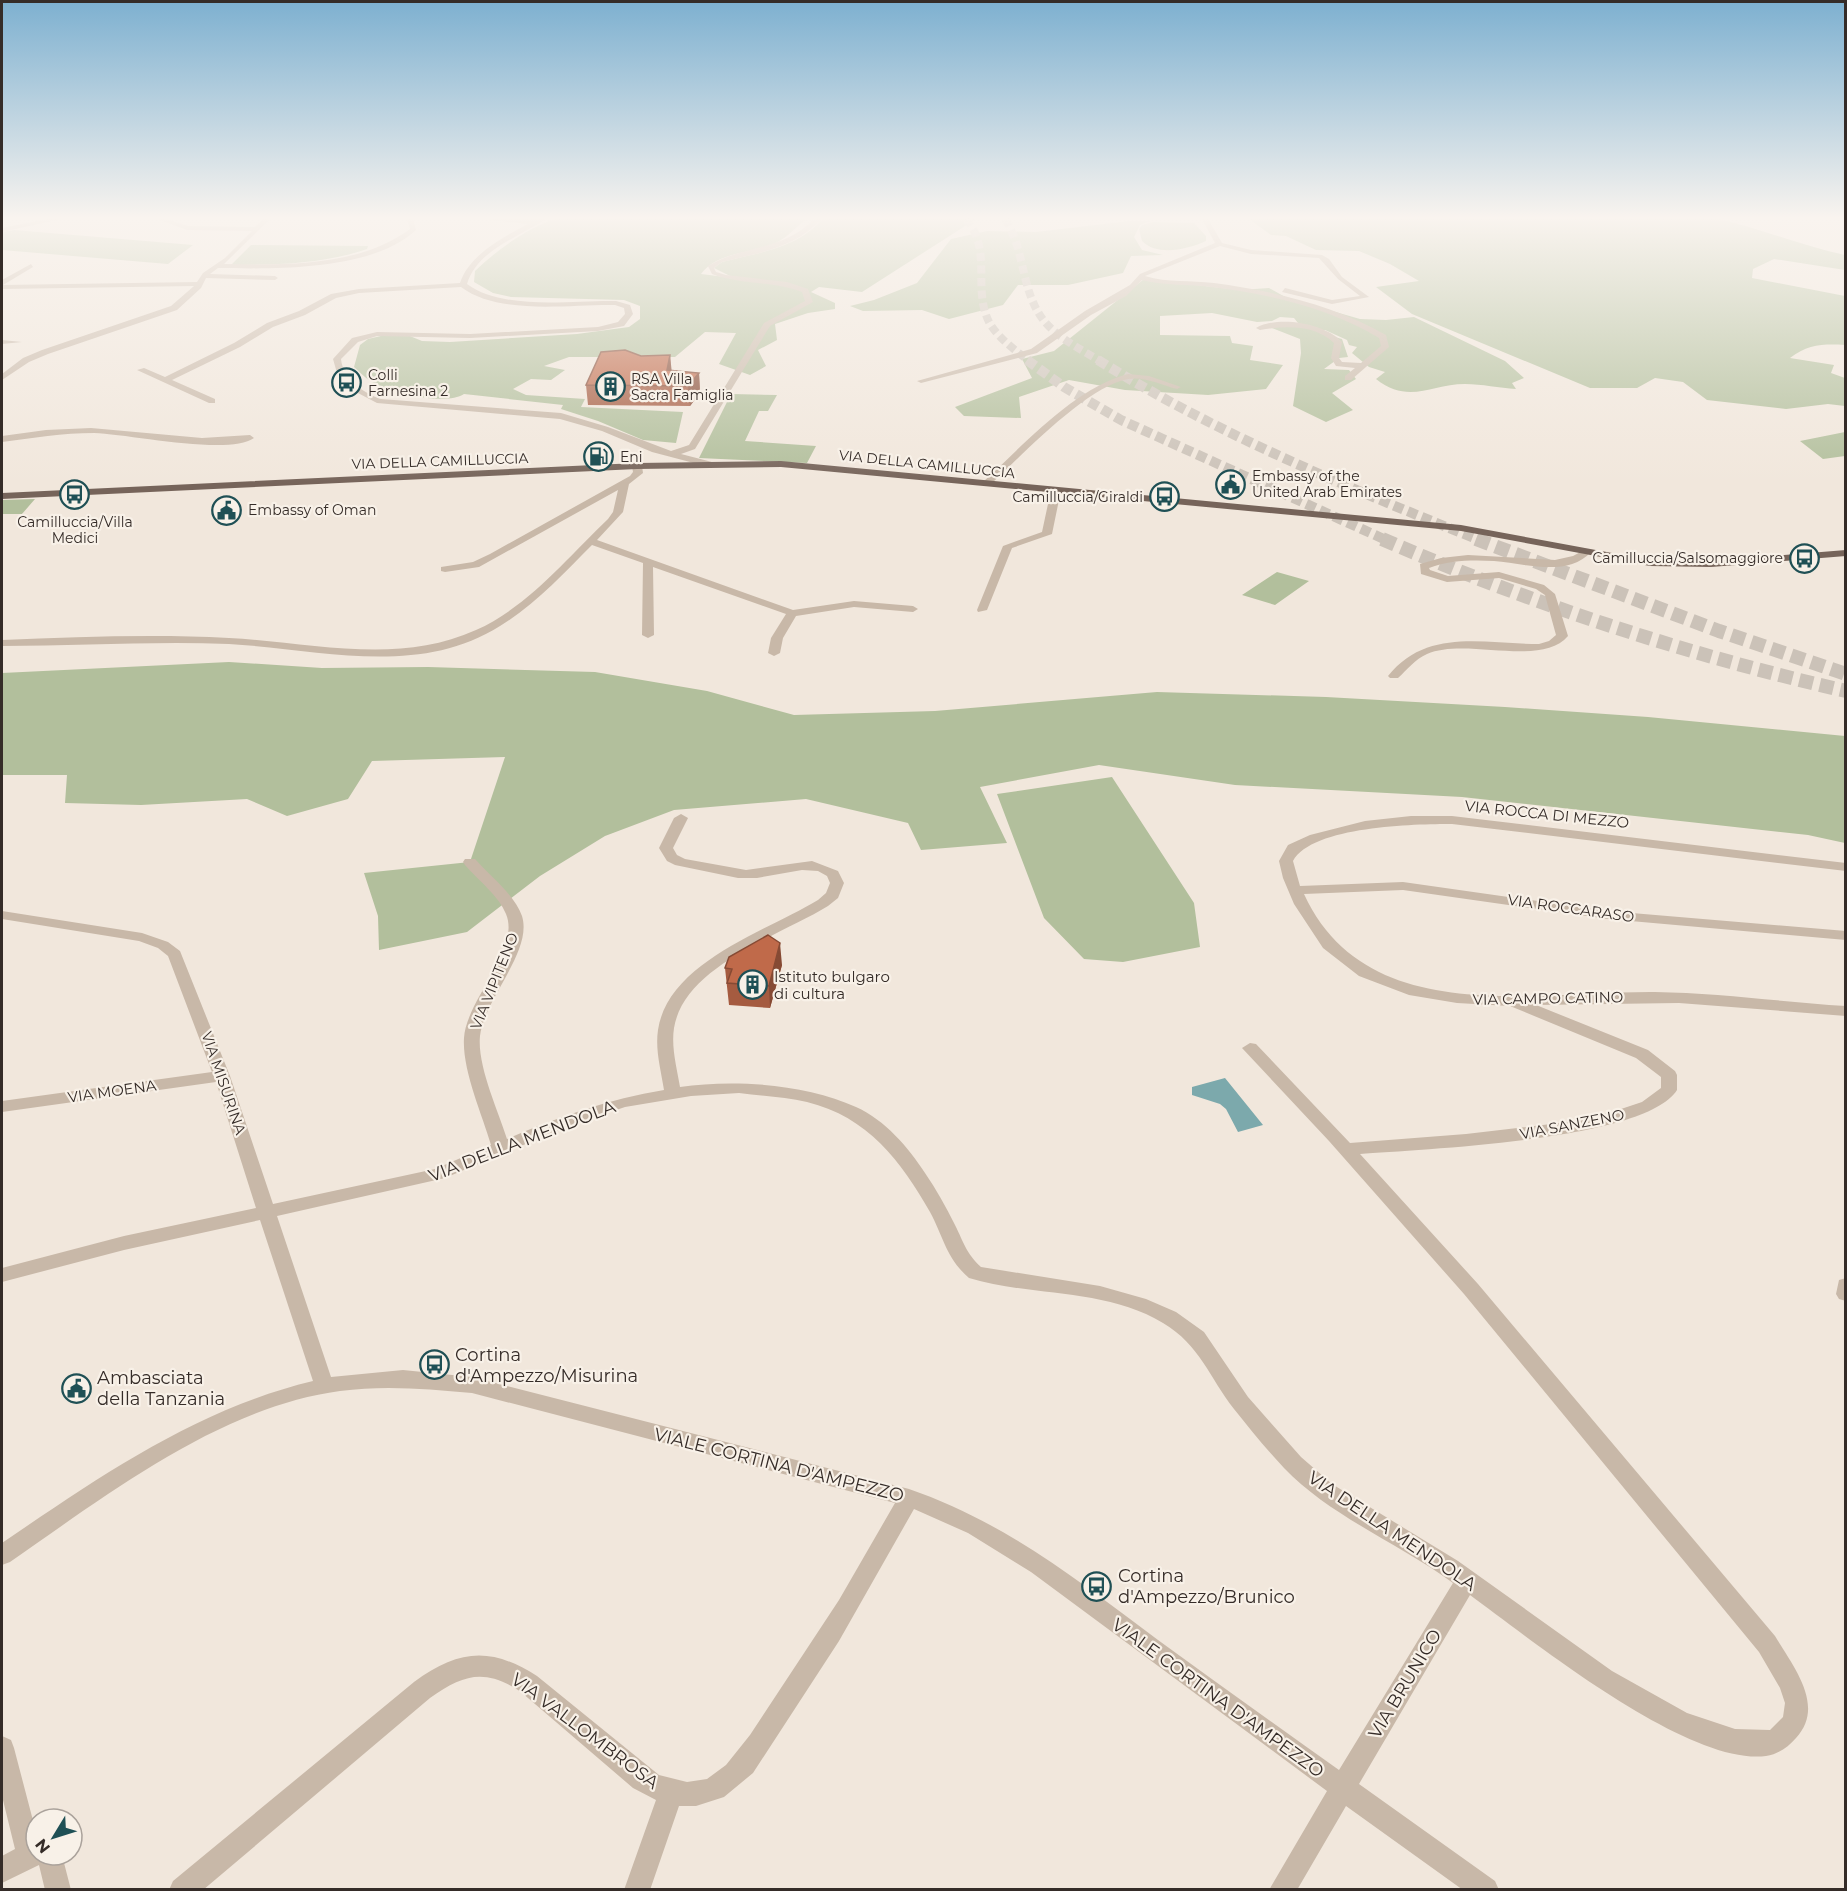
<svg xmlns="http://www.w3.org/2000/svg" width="1847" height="1891" viewBox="0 0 1847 1891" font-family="Montserrat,sans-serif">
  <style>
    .green { fill: #b2bf9c }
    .water { fill: #7ca9ac }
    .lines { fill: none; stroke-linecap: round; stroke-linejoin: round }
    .highway-tunnel-far2 { stroke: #cbc2b8; stroke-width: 8; stroke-dasharray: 8 4.5; stroke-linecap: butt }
    .highway-tunnel-far1 { stroke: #cbc2b8; stroke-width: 10; stroke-dasharray: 10 5; stroke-linecap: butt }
    .highway-tunnel { stroke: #cbc2b8; stroke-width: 14; stroke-dasharray: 14 7; stroke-linecap: butt }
    .minor { fill: #c8b8a8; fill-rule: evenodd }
    .major { fill: #76645a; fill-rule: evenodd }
    .wall { fill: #a55b40 }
    .shaded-wall { fill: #864a34 }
    .building { fill: #c06a4a; stroke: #864a34; stroke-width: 1.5 }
    .labels { text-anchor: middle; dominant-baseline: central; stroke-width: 4.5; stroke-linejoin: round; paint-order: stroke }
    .far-poi-label { font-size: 14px; fill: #352c28; stroke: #f8f1e8; text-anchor: start }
    .far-street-label { font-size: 14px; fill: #352c28; stroke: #f8f1e8 }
    .street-label { font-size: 15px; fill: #352c28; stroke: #f8f1e8 }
    .poi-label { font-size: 15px; fill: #352c28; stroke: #f8f1e8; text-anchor: start }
    .near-street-label { font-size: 18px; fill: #352c28; stroke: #f8f1e8 }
    .near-poi-label { font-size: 18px; fill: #352c28; stroke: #f8f1e8; text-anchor: start }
  </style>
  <rect width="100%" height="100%" fill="#f1e7dc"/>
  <path class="green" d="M554,219H806C794,229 784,241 769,246C746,254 716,253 701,274L799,286L730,276L714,268L722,262C756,253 799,248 822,219H976L862,292L819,287L811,292L835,303V309L808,313L775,324L777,340L758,350L766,366L750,375L719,364L736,333L705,332L675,357H569L544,366L565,370L551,380L531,379L513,389L526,395L585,399L581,407L683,412L676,443L643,440L598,421L561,409L563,405L464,394C445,406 393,393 372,382C366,379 360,372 354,367L360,345L368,339L385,335L405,334L422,341L450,342L577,334L629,327L640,319V306L624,300L511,297L493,293L474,282L475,271C498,249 525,230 554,219Z
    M1249,219H1719C1762,229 1802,246 1845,255V270L1774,259L1753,269L1752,278L1845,296V345C1824,344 1808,344 1790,358L1834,365L1831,373L1845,378V406L1828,404L1786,409L1707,400L1683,382L1655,378L1637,388H1590L1412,314L1376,287L1419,281L1390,264L1359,251L1316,250L1286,236L1271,235Z
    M1129,221H1150L1140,225L1134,237L1142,250L1163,255L1131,256L1123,273L1068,285H1018L1003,305L949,319L922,310L863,311L850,306L874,300L917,283L951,239L987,231L1036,232Z
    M1153,222L1194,223L1206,236V241C1188,249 1158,257 1142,241L1139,229L1142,225Z
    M14,230L193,245L168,264L2,250V232Z
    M251,245L368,246L367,249C324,264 276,265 231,265Z
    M1144,279L1240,290L1269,288L1287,298L1360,319L1386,320L1414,317L1505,361L1524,378L1512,383L1516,389C1499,388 1482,384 1465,384C1431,384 1409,405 1376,379L1385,372L1369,367L1352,353L1357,347L1349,345L1347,340L1325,330L1320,333L1342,339L1348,357L1339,358L1324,369L1349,370L1356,379L1332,393L1353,410L1326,422L1293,406L1301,353L1300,339L1267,326L1294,325L1298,323L1294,318L1280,317L1272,321L1257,322L1212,313L1160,316V335L1230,336L1232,343L1253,346L1250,360L1283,365L1266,389L1208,395L1125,390L1069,380L1019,397L1021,418L964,416L955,407L1032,378L1022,359L1054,351Z
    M731,394L777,395L768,411H759L745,441L816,446L807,463L699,458Z
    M1845,432V456L1823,459L1800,441Z
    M35,499L22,514H2V500Z
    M1277,572L1309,581L1275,605L1242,595Z
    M229,662L322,668L428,667L595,672L707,691L794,715L935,711L1157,692L1326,697L1505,707L1648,717L1845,736V843L1808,835L1462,797L1235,785L1099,765L980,787L1007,843L921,850L908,823L806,799L674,810L605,836L540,876L467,932L379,950L378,916L364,873L470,862L505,757L372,761L348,799L287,816L247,799L141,805L65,803L67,775H2V673Z
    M1112,777L1194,903L1200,947L1123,962L1084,959L1044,918L997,794Z"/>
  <path class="water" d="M1225,1078L1263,1125L1238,1132L1226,1109L1220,1104L1192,1095V1087Z"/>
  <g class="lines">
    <path class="highway-tunnel-far2" d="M966,219C993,250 972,288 989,322C998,338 1015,350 1029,361
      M1005,219C1024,248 1021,283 1038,312C1051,335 1079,348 1100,361"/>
    <path class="highway-tunnel-far1" d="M1027,360L1064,387L1121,420L1386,540
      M1098,360C1217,434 1349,488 1479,540"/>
    <path class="highway-tunnel" d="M1382,539C1532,604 1687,655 1846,691
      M1476,539L1719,631L1846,674"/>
    <path class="minor" d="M47,219H61L2,232V228Z
      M157,219H167L188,226L255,227L263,219H270L224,264C284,265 359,267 410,229L407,219H413L416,230C372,271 275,269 218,268L210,274L275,276L278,278L275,280L206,278L201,288L177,310L48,354L29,362L2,380V374L23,358L42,350L171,306L194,286L2,289V280L31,264L33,267L3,285L197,282L203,273L225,258L252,231L187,230Z
      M483,219H546C519,237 477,250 467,284C503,311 572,300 616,301L630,305L633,314L624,326L598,331L470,338L377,336L358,342L341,359C343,379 363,393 381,399L561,413L608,427L671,451L689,445L764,323L805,301L802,292C773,281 741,285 712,274L708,266C742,245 784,251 814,219H821C796,248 758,253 722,262L714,268L716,272L726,275L787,282L808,289L813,302L770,326L695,449L681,454L712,462L714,464L709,467L652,452L602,431L560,419L377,403L356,392L343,381L337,373L333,359L352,338L377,332L470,334L598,327L618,322L625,314L624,308L615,305C569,304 500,316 461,287L359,293L336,298L305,315L273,327L240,347L172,380L215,399V403H209L137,370L144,368L165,377L234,343L267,323L299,311L331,294L359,289L460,283C469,255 503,237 528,224Z
      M1202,219H1208L1222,243L1251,250L1322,255L1329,259L1342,277L1369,297L1332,304L1282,292L1285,288L1332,300L1360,296L1338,279L1319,258L1251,254L1220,246L1145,276C1168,283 1191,280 1214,283C1273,291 1334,305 1386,335L1389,347L1351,380H1345V376L1355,368L1336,366L1331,358L1334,343C1314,324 1285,326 1260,330L1256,328C1278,315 1325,323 1342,342L1339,358L1342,362L1361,363L1381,346L1379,338C1329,308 1269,294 1211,287C1188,284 1165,286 1142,280L1126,296L1091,315L1037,353L921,383L917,381L1031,349L1085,311L1130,285L1140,274L1215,243Z
      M2,340L22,342L2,344Z
      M1128,374L1149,376L1181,387L1177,389C1162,385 1144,376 1128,379C1087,386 1020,457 989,486H983V482C1024,445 1074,388 1128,374Z
      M91,428L202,438L250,435L254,438C229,456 129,434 94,433C63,433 32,438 2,442V436L46,430Z
      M637,463L642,466L643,473L629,484L623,512L597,540L793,610L854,601L913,606L918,609L913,612L854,607L796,616L783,638L780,653L774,656L768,653L771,638L786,614L653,567L654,635L648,638L642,635L643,563L592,545C563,574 535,605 500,626C418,678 318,649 229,644C153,641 77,646 2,646V640C78,637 154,634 229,638C312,642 397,666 476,630C528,607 568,557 608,519L613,512L618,490L479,567L445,572L441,571V567L473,562L490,554L630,476L633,472L632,466Z
      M1056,487L1061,490L1052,534L1012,548L987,610L978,612L977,610L1003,546L1042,532L1051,490Z
      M1586,549L1591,552C1567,578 1524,563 1494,561C1472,560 1450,560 1429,568L1430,570L1448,576L1499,572L1544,585L1555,594L1568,636C1541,668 1466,637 1427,654C1415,659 1407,670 1398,678H1390L1388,676C1427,627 1485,644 1539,644L1549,641L1556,635L1545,595L1536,589L1499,578L1447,582L1421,574L1420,564L1441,558L1468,555L1555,560L1573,556Z
      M681,814L688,818L673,848L677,855L685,859L746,870L812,861L838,871L844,883L838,898L828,906C781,935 684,966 674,1028C671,1048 677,1068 680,1087C734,1079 806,1084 856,1107C885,1120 908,1147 925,1173C936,1189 946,1207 955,1225C964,1243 966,1253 981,1267L1100,1286L1146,1299L1176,1312L1204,1332L1248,1397L1301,1457L1332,1484L1458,1561L1612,1671L1687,1713L1735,1729L1770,1730L1783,1717L1785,1703L1780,1688L1759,1652L1464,1294L1329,1141L1242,1048L1250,1043L1256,1044L1350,1143L1466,1134L1568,1122L1609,1113L1642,1102L1661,1088V1077L1636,1058L1510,1006L1457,1003L1409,995L1359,976L1323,948L1294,904L1283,878L1279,861L1288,845L1310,835L1365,821L1411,816H1452L1846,863V871L1452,824C1415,824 1312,826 1293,861L1300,886L1403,882L1608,911L1846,931V940L1608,919L1403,890L1304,894C1366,1029 1535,991 1655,992C1719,993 1782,1002 1846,1006V1016L1679,1003L1536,1005L1648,1050L1675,1071L1677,1075V1090C1645,1141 1421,1149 1360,1154L1478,1284L1775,1636C1793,1666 1826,1706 1796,1738C1788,1747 1779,1754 1766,1756C1688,1766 1533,1641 1470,1595L1359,1784L1495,1881L1499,1890H1463L1346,1806L1297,1890H1269L1327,1791L1031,1572L968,1533L914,1509L839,1641L753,1773L724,1797L696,1806H679L650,1890H624L656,1800L633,1788L521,1692C485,1668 464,1674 430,1698L203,1890H169L173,1881L414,1682C458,1650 490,1646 537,1676L659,1775L687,1782L707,1779L726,1765L750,1735L839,1600L895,1503L472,1393C427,1389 385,1385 340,1391C220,1407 107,1495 10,1562L2,1565V1543C99,1477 196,1409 313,1381L260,1220L124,1250L2,1282V1268L124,1236L256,1208L216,1082L2,1112V1101L212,1072L168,956L158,948L139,941L2,919V911L142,933L168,942L180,951L230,1076L273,1204L435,1169L491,1145C482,1114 462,1070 464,1038C466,1000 521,950 506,914C499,896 478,880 465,865L463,862L465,859H475C490,876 514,894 522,916C533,951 484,999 480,1036C477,1066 498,1110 507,1139C558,1117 609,1099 664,1090C661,1070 655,1050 658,1030C668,962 767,931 818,900L826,893L830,883L827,876L818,871L802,870L757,878H738L675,865L667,861L659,848L674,818ZM739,1093C761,1096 785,1097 807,1102C868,1117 901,1161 930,1212C944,1238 946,1258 969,1278C1032,1297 1105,1288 1163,1323C1200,1345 1209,1377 1234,1409C1250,1429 1267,1450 1284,1468C1331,1517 1399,1543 1453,1583L1339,1770C1279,1727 1218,1684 1158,1640C1077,1580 1005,1522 909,1489L472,1377L403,1370L331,1377L277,1216L445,1178L561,1129L625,1107L691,1096Z
      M1846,1278V1301L1839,1299L1836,1294L1839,1280Z
      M2,1736L11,1740L14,1748L36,1832V1855H62L71,1890H45L39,1865L2,1883V1856L15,1849L2,1796Z"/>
    <path class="major" d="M781,461L1461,525L1650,560L1711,561L1846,550V556L1711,567L1650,566L1461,531L781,467L637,469L2,499V493L637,463Z"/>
  </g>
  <path class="wall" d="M670,355L671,371L699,373L700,393L690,406L588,405L586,385Z
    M782,965L770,1008L729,1005L725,968Z"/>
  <path class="shaded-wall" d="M670,355L672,374L667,370Z
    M699,373L700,393L690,406L688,386Z
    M780,943L782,965L770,1008L769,986Z"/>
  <path class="building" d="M625,350L641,356L670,355L667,370L699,373L688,386L586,385L601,352Z
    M768,935L780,943L769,986L727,983L732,969L725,968L729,957Z"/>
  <linearGradient id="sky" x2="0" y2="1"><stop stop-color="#7db0d0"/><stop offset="0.45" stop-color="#f9f4ef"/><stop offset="1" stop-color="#f9f4ef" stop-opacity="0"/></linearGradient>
  <rect width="1847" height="484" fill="url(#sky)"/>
  <defs>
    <symbol id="bus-ring" viewBox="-11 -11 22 22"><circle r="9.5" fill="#f8f1e8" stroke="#1f5055" stroke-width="1.5"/><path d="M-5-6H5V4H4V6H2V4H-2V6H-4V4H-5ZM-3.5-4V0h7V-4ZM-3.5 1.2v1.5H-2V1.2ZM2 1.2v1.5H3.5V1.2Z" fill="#1f5055"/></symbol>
    <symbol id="building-ring" viewBox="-11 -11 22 22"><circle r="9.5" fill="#f8f1e8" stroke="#1f5055" stroke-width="1.5"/><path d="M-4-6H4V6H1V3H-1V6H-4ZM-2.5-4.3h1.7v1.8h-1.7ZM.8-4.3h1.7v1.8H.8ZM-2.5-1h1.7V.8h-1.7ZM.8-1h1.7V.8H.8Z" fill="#1f5055"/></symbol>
    <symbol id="fuel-ring" viewBox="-11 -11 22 22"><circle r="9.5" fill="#f8f1e8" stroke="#1f5055" stroke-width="1.5"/><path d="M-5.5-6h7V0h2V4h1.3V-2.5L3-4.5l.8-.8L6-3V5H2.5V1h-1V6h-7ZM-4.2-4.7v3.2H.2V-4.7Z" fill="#1f5055"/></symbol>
    <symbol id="civic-ring" viewBox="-11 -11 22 22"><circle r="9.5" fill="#f8f1e8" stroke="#1f5055" stroke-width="1.5"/><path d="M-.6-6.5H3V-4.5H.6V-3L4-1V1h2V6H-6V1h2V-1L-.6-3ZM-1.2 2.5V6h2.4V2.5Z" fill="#1f5055"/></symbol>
  </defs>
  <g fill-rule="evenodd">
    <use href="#bus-ring" x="330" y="366" width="33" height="33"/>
    <use href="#building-ring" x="594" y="370" width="33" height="33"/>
    <use href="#fuel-ring" x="582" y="440" width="33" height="33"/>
    <use href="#civic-ring" x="1214" y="468" width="33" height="33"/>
    <use href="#bus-ring" x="58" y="478" width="33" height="33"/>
    <use href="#bus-ring" x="1148" y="480" width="33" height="33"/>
    <use href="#civic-ring" x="210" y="494" width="33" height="33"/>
    <use href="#bus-ring" x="1788" y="542" width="33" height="33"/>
    <use href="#building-ring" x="736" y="968" width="33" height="33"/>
    <use href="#bus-ring" x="418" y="1348" width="33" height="33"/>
    <use href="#civic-ring" x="60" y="1372" width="33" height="33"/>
    <use href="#bus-ring" x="1080" y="1570" width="33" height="33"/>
  </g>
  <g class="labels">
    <g class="far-poi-label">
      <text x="368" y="375">Colli<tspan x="368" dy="16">Farnesina 2</tspan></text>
      <text x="631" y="379">RSA Villa<tspan x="631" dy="16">Sacra Famiglia</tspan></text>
      <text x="620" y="457">Eni</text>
      <text x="1252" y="476">Embassy of the<tspan x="1252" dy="16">United Arab Emirates</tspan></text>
      <text x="1143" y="497" text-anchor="end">Camilluccia/Giraldi</text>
      <text x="248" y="510">Embassy of Oman</text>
      <text x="75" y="522" text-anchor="middle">Camilluccia/Villa<tspan x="75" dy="16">Medici</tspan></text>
      <text x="1783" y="558" text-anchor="end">Camilluccia/Salsomaggiore</text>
    </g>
    <g class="far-street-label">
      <text transform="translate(440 461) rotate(-2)">VIA DELLA CAMILLUCCIA</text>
      <text transform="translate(927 464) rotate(6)">VIA DELLA CAMILLUCCIA</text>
    </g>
    <g class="street-label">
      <text transform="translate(1547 814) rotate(6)">VIA ROCCA DI MEZZO</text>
      <text transform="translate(1571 908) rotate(8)">VIA ROCCARASO</text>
      <text transform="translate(494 981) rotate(-68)">VIA VIPITENO</text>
      <text transform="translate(1548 998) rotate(-1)">VIA CAMPO CATINO</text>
      <text transform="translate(224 1083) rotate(71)">VIA MISURINA</text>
      <text transform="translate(112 1091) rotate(-8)">VIA MOENA</text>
      <text transform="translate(1572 1124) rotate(-11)">VIA SANZENO</text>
    </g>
    <g class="poi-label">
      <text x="774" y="976">Istituto bulgaro<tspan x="774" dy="17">di cultura</tspan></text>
    </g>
    <g class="near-street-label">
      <text transform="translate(522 1141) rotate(-21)">VIA DELLA MENDOLA</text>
      <text transform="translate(779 1465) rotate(14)">VIALE CORTINA D'AMPEZZO</text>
      <text transform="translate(1392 1531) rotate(34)">VIA DELLA MENDOLA</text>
      <text transform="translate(1405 1684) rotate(-59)">VIA BRUNICO</text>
      <text transform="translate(1218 1698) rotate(36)">VIALE CORTINA D'AMPEZZO</text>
      <text transform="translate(585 1731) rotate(37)">VIA VALLOMBROSA</text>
    </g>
    <g class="near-poi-label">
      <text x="455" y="1355">Cortina<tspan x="455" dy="21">d'Ampezzo/Misurina</tspan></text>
      <text x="97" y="1378">Ambasciata<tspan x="97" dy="21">della Tanzania</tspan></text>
      <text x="1118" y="1576">Cortina<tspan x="1118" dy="21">d'Ampezzo/Brunico</tspan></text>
    </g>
  </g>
  <rect width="1847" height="1891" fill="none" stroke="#352c28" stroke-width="6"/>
  <g transform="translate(54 1837) rotate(232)"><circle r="28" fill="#f8f1e8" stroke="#aaa29b" stroke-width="1.5"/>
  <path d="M0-4.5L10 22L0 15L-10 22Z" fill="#1f5055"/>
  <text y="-9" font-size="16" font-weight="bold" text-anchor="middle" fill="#352c28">N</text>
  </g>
</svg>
